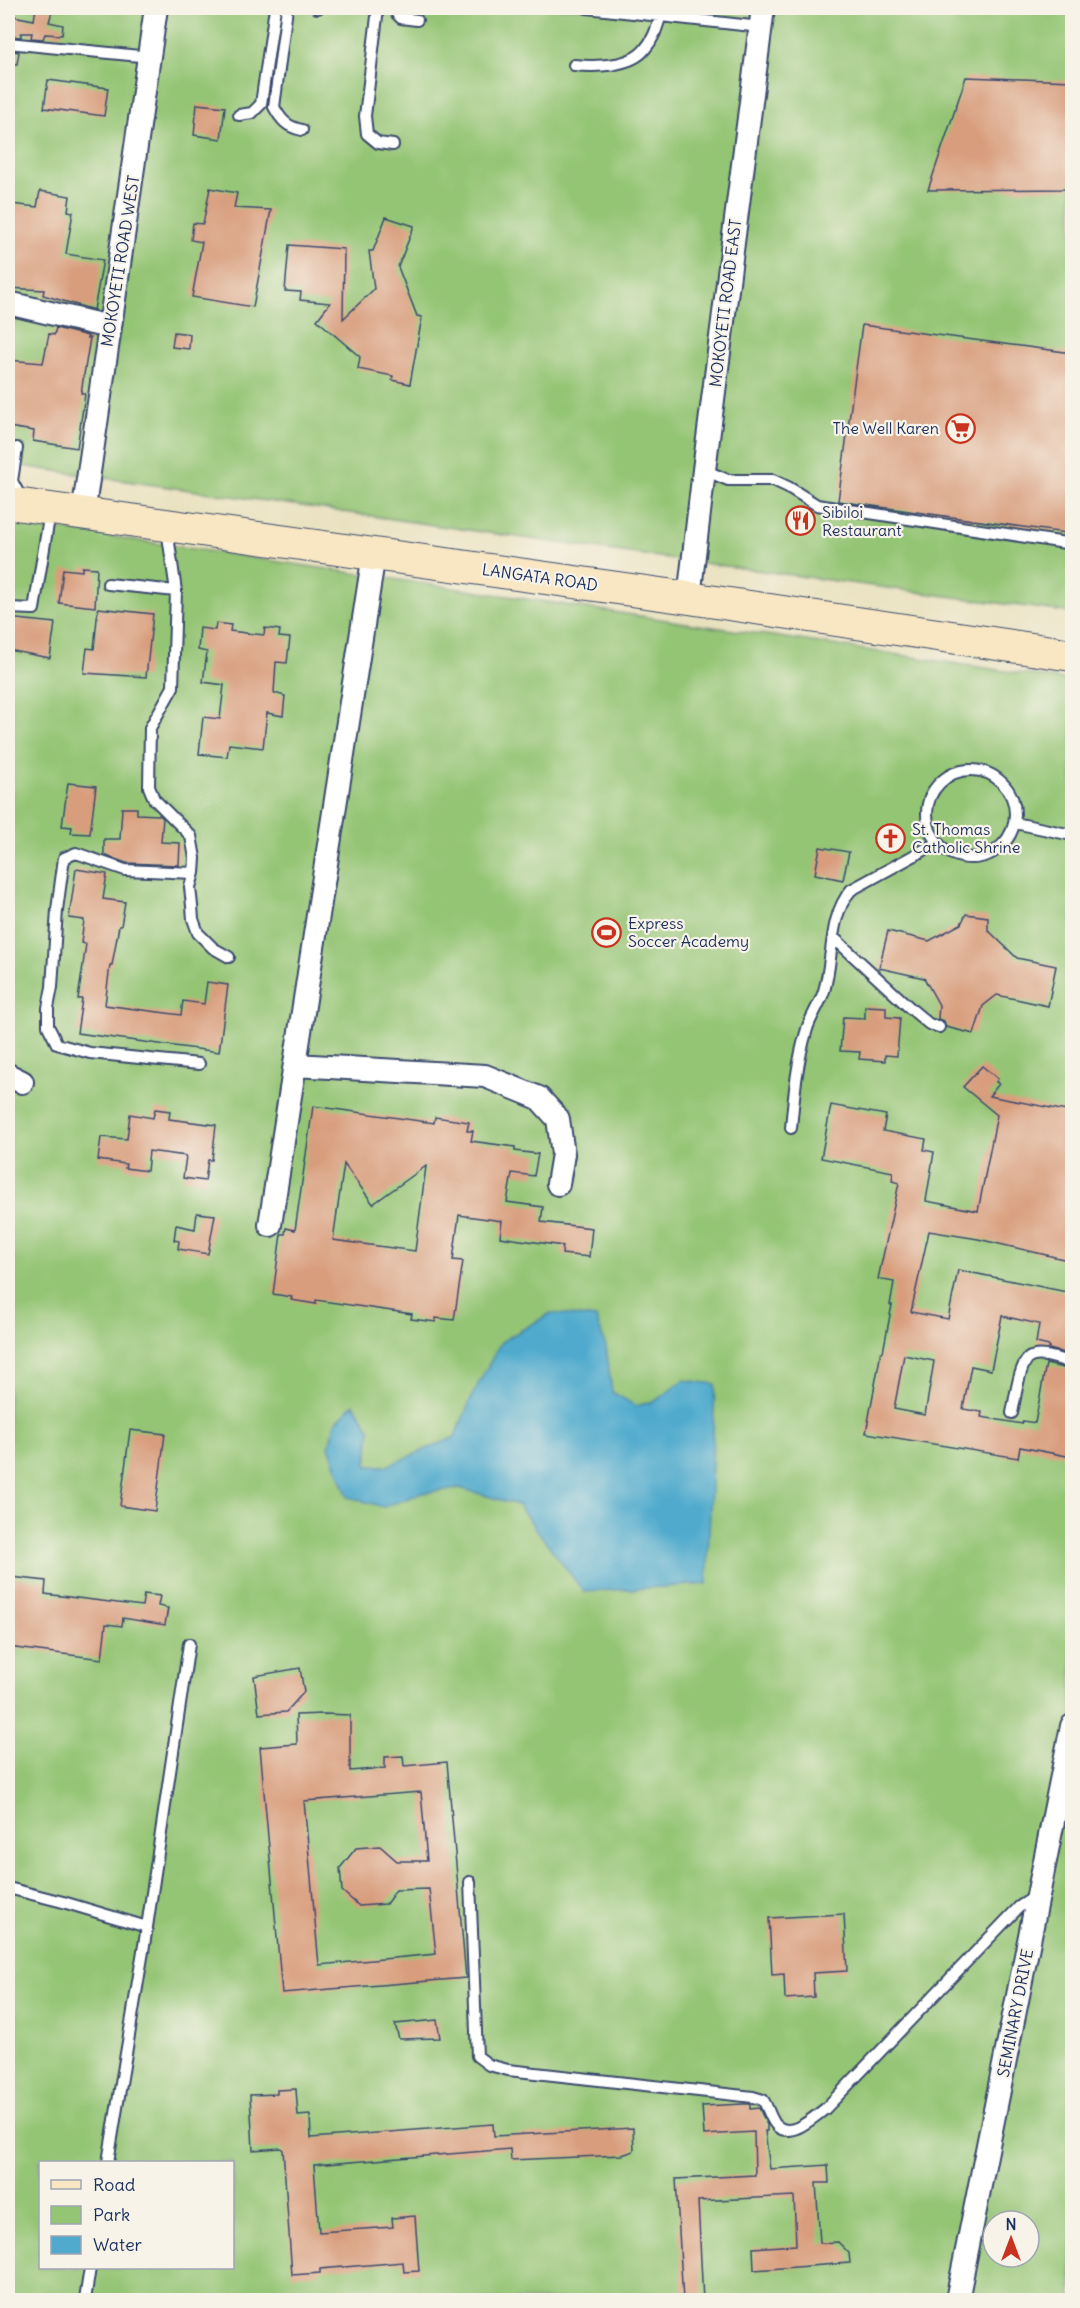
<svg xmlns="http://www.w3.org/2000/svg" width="1080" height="2308" viewBox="0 0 1080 2308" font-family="Delius,sans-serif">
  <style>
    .green { fill: #94c575; stroke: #587a6a; stroke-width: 1.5; fill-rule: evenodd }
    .water { fill: #4faacd; stroke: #356c96; stroke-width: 1.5 }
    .building { fill: #d89d7d; fill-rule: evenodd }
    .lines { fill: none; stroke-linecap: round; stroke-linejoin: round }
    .lane-casing { stroke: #3a4a6c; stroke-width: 14 }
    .street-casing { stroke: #3a4a6c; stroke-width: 26 }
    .secondary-casing { stroke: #3a4a6c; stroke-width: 34 }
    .lane { stroke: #fff; stroke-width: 10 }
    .street { stroke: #fff; stroke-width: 22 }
    .secondary { stroke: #f9e7c3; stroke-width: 32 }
    .labels { text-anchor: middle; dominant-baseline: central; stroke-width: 4.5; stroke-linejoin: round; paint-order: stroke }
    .street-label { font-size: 16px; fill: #1b2f5e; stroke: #f7f3e8 }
    .poi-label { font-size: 16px; fill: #1b2f5e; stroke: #f7f3e8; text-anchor: start }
  </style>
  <rect width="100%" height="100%" fill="#f7f3e8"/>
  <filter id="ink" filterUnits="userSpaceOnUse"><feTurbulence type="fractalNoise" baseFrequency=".0167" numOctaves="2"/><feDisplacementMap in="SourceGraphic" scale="12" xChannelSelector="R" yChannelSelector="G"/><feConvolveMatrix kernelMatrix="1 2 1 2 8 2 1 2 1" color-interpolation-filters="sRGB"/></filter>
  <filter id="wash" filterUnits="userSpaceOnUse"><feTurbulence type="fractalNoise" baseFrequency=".008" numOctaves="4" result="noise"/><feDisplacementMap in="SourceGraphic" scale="24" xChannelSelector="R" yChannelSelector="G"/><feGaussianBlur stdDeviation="1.35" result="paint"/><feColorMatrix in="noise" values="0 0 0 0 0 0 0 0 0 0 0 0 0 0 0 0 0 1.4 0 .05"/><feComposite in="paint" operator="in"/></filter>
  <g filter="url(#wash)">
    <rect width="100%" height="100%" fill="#e9e1be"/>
    <path class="green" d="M8,8H1072V613L629,553L8,464Z
      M8,521L1072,681V2300H8ZM40,2162H232V2268H40ZM993,2221H1029V2257H993Z"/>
    <path class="water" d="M551,1313L596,1318L606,1347L612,1392L636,1406L655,1401L684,1380L715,1384L707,1584L584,1592L518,1505L460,1488L422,1493L384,1507L348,1497L329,1447L335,1423L354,1404L370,1429L367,1466H387L455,1437L473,1394L501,1342Z"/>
    <g id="blocks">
      <path class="building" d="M36,8H53L49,22L63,25L62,35L45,34L43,39L31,38L32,33H21V37L8,36V15L34,20Z
        M8,50L19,52L17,64H8Z
        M966,77L1072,81V174L1069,189L928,190Z
        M48,80L108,88L104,116L44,108Z
        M197,104L225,107L221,139L194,135Z
        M210,188L237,193L234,208L271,210L253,307L192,297L202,242L191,240L193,223L203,224Z
        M40,191L70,196L68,211L73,212L66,254L103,260L94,310L43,295L44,290L8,288V238L11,204L37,207Z
        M386,217L414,226L398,267L417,316L422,317L410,384L392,380L393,376L358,369L360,357L317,320L330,303L300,300L301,292L285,291L289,245L344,249L343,319L374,289L369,251H373Z
        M862,325L1072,353V534L838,501Z
        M56,328L88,336L87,338H90L81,393L85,394L77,448L33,441L34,431L8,427V360L43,363L49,334L54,335Z
        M174,332L190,334L189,349L172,347Z
        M82,567L97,568L95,607L59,603L63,569L82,571Z
        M98,608L153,614L146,677L84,673L87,648L94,649Z
        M8,618L55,623L50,658L8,650Z
        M216,623L231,625L230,631L264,635L265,628L280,630L279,637L290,638L287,663L276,662L274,693L285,696L283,716L267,713L263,748L229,744L227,757L199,754L203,717L220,719L224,685L203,682L207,652L198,650L200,628L215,630Z
        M68,783L96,786L90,834L71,833L72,827L62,826Z
        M122,808H137V814L159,815L163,818L161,842L180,843L179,865L126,863L104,855V839H120Z
        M820,847L849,852L843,880L815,874Z
        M76,869L107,874L103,899L125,902L121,926H119L112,965H110L105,1005L181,1015L183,1001L204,1004L207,982L228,985L219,1052L77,1033L82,999H78L86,944L81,943L84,920L69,918Z
        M966,914L988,917V930L1017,958L1056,966L1048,1006L997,995L983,1006L974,1034L946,1027L944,1021L938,1019L939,1005L924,978L879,968L888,931L929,941L961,924Z
        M865,1006L886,1007V1017L900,1018L897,1056L885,1055V1061L859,1059L860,1052L840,1051L843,1017L865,1018Z
        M982,1066L998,1079L996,1082L999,1084L989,1096L1072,1112V1261L978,1239L929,1231L911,1312L948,1319L958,1270L1072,1293V1355L1049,1349V1346L1036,1343L1039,1324L1002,1316L991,1370L971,1366L963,1409L982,1412L981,1417L1022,1424L1023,1421L1035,1423L1046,1364L1072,1370V1457L1020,1447L1018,1458L866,1433L881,1352H883L892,1305H890L894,1282L878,1279L899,1183L892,1181L893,1172L821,1158L831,1105L886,1115L883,1131L926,1139L924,1150L934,1152L926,1201L978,1211L997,1115L963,1087ZM904,1355L934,1361L925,1415L894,1409Z
        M313,1106L434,1123L435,1117L469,1122L467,1131H473L471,1141L515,1147V1151L538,1154L534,1176L512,1173L507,1202L543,1207L541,1222L592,1228L589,1257L562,1254L563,1246L500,1237L502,1221L459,1215L453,1260L463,1261L454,1320L436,1318V1322L411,1319L412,1314L316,1300V1304L291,1300L292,1297L273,1294L281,1234H285L286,1228L295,1230ZM344,1164L373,1204L426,1166L415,1251L333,1240Z
        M155,1109L170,1111L169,1119L216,1125L212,1160H208L205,1181L183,1178L186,1156L149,1151L147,1171L125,1168L126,1164L98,1160L101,1137L127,1139L130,1114L153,1118Z
        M197,1213L215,1215L208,1254L178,1249L179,1241L174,1240L176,1225L195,1229Z
        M130,1430L165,1434L155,1511L120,1506Z
        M11,1577L46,1581L45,1594L142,1606L144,1594L160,1596L158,1606L168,1608L165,1625L123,1618L122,1626L106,1624L102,1659L8,1647V1606Z
        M300,1668L304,1692L286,1712L259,1714L254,1676Z
        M324,1714L350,1715V1771L385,1768V1757L403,1756L404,1766L447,1762L466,1978L282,1993L260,1747L297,1744L296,1715ZM421,1792L427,1861H397L380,1846L356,1848L340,1868L342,1891L359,1906L386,1904L396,1890L429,1889L436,1954L319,1965L304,1801Z
        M844,1914L847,1971L813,1973L814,1997L785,1999L784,1974L772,1975L769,1918Z
        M437,2020L440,2038L399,2039L395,2024Z
        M296,2089L298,2116L310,2115L311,2138L493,2124L494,2136L633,2128L634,2151L622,2155L511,2160L510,2149L314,2165L319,2232L393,2227L392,2218L415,2216L419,2271L404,2272L403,2262L320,2269V2273L292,2275L283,2150L281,2148L253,2150L250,2095L277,2094V2090Z
        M744,2104H750V2109L759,2108L767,2125V2131H765L770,2169L828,2165L829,2183H816L820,2243L838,2242L849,2253L850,2263L754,2270L753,2248L796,2245L794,2196L698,2201L703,2301H683L676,2179L755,2175L754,2132L704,2135L702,2106Z"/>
    </g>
  </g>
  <g filter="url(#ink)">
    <use href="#blocks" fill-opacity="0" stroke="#3a4a6c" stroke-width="1.5"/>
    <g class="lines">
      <defs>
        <path id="lane" d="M287,8L274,107C281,120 287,127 302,130
          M317,8H318
          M378,8L365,116L367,134L378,143L393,145
          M397,8V14L401,18L417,20
          M587,8L761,27
          M8,43L150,57
          M574,65C595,67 631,67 645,49C654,39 657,27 661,15
          M239,115L252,113L261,104L275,8
          M17,448L12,481L22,500
          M704,470L728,480H773L788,487L817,505L1072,544
          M167,529L176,591L173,687L150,728L149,787L154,799L191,836L195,858L194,873L190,887L192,906L193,919L198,933L213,948L229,957
          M108,584L176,591
          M8,608L34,609L50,512
          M927 814a44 44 0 1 1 88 0a44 44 0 1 1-88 0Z
          M1015,823L1072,835
          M194,873L125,870L76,853L64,858L57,910L52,987L48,1008V1026L57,1044L90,1053L199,1064
          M834,938L910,1008L929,1024L939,1027
          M791,1128C794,1095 797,1061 807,1029C811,1016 820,1004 824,991C834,958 828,917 851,890L937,843
          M1012,1413C1015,1401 1019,1361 1031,1357C1042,1352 1061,1360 1072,1363
          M470,1882L477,2056L489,2065L508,2070L753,2097L763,2100C768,2107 771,2121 777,2126C791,2139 814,2117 825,2109L1019,1907L1036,1896
          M8,1888L63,1902L147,1927
          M108,2162L147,1927L189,1644
          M85,2300L90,2268"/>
        <path id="street" d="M8,303L109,327
          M83,514L156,8
          M689,598L704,470L763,8
          M295,1065L485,1076L539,1098L558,1119L563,1154L558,1184
          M8,1075L22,1082
          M270,1225L374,554
          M957,2300L1072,1726"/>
        <path id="secondary" d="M8,503L689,598L1072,655"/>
      </defs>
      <use href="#lane" class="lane-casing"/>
      <use href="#street" class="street-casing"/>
      <use href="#secondary" class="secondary-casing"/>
      <use href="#lane" class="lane"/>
      <use href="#street" class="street"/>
      <use href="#secondary" class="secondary"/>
    </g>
  </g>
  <defs>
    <symbol id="supermarket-ring" viewBox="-11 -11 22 22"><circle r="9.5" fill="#f7f3e8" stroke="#c8321e" stroke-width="1.5"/><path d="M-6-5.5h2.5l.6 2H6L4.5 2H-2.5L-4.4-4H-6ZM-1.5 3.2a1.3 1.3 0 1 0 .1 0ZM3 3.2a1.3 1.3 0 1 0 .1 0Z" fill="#c8321e"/></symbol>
    <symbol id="restaurant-ring" viewBox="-11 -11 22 22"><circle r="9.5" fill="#f7f3e8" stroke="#c8321e" stroke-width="1.5"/><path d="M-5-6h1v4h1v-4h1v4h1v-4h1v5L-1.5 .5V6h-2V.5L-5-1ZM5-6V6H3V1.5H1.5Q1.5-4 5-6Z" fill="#c8321e"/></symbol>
    <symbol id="church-ring" viewBox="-11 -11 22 22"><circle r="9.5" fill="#f7f3e8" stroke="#c8321e" stroke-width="1.5"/><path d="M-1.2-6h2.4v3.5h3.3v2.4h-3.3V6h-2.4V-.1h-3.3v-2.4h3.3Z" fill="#c8321e"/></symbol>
    <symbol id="stadium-ring" viewBox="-11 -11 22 22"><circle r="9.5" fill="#f7f3e8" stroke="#c8321e" stroke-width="1.5"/><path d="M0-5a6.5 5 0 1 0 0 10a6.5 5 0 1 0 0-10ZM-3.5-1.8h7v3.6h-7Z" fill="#c8321e"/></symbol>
  </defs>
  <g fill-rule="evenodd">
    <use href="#supermarket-ring" x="944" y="412" width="33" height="33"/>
    <use href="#restaurant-ring" x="784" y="504" width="33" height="33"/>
    <use href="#church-ring" x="874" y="822" width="33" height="33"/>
    <use href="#stadium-ring" x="590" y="916" width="33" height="33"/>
  </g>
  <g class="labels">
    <g class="street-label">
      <text transform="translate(120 261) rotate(-81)">MOKOYETI ROAD WEST</text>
      <text transform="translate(725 303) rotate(-83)">MOKOYETI ROAD EAST</text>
      <text transform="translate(540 577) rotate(8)">LANGATA ROAD</text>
      <text transform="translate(1015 2013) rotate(-79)">SEMINARY DRIVE</text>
    </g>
    <g class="poi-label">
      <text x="939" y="428" text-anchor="end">The Well Karen</text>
      <text x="822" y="512">Sibiloi<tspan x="822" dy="18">Restaurant</tspan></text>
      <text x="912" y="829">St. Thomas<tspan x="912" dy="18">Catholic Shrine</tspan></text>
      <text x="628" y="923">Express<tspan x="628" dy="18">Soccer Academy</tspan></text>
    </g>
  </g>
  <rect width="1080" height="2308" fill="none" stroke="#f7f3e8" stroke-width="30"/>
  <rect x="39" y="2161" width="195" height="108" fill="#f7f3e8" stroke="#9fa5b1" stroke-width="1.5"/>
  <rect x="51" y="2180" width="30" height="9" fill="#f9e7c3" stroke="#9fa5b1" stroke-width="1.5"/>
  <text x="93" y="2191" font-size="18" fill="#1b2f5e">Road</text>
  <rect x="51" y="2206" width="30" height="18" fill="#94c575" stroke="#9fa5b1" stroke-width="1.5"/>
  <text x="93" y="2221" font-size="18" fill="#1b2f5e">Park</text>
  <rect x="51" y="2236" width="30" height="18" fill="#4faacd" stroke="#9fa5b1" stroke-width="1.5"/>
  <text x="93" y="2251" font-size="18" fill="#1b2f5e">Water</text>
  <g transform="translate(1011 2239)"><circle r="28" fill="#f7f3e8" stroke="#9fa5b1" stroke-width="1.5"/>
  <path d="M0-4.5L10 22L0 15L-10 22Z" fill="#c8321e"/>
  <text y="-9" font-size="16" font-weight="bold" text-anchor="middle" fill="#1b2f5e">N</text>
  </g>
</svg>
